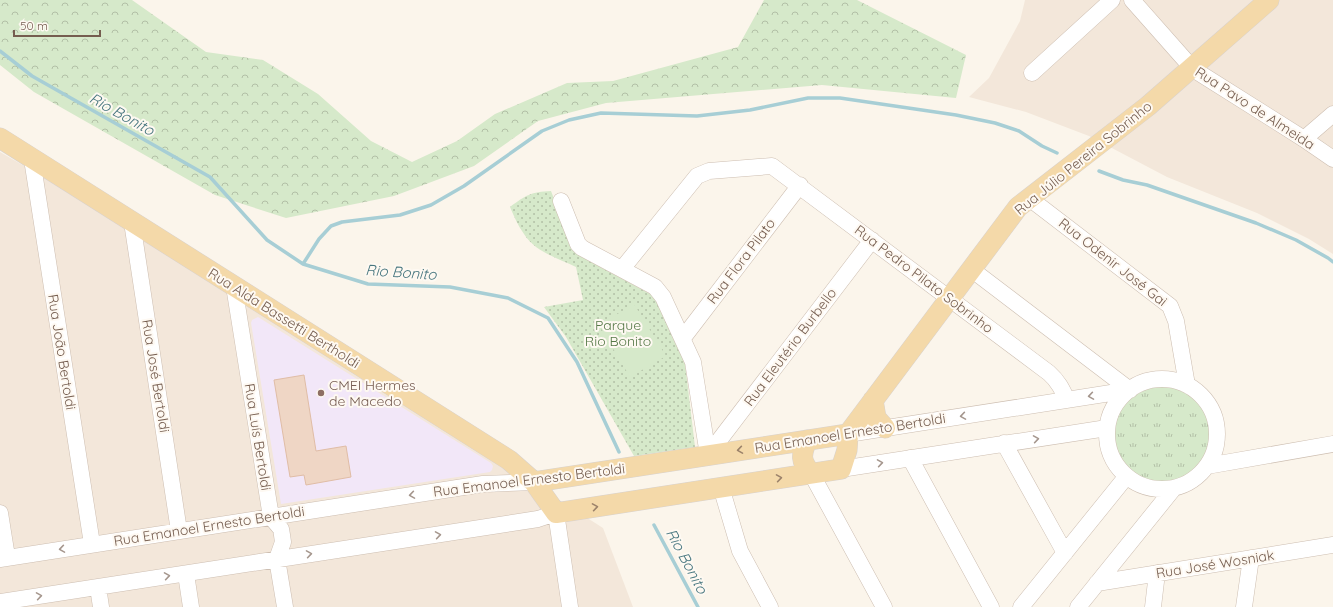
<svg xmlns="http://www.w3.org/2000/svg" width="1333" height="607" viewBox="0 0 1333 607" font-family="Quicksand,sans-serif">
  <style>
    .residential { fill: #f3e7da }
    .education { fill: #f2e7f8 }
    .grass { fill: url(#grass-tufts) }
    .forest { fill: url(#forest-crowns) }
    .park { fill: url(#park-dots) }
    .pitch { fill: #d6e9ca }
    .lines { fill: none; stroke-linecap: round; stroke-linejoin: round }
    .stream { stroke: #a7ced5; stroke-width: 3.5 }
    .building { fill: #efd6c5; stroke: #e0bda6 }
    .minor-casing { stroke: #cdbeb1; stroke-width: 17 }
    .major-casing { stroke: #d8d2ce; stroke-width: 21 }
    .minor { stroke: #fff; stroke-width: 16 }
    .major { stroke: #f4d9a9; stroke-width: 20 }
    .oneway { stroke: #a5968d }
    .oneway2 { stroke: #9b826a }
    .education-dot { fill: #8d6e63; stroke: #fef9f2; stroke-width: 1.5 }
    .labels { text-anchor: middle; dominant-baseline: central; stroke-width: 4; stroke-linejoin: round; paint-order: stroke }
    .street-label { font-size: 14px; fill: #755d4f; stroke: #fef9f2 }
    .park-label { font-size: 14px; fill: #567948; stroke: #fef9f2 }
    .education-label { font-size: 14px; fill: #785e54; stroke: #fef9f2; text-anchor: start }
    .water-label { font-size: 15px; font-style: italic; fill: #47767f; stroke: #fef9f2 }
  </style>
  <defs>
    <pattern id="grass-tufts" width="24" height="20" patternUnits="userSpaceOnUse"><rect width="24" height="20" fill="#d6e9ca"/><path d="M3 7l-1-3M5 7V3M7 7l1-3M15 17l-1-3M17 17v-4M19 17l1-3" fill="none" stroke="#b2c0a6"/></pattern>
    <pattern id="forest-crowns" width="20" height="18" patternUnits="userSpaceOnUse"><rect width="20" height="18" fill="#d6e9ca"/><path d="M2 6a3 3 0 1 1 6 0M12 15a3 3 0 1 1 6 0" fill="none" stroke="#b2c0a6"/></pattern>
    <pattern id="park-dots" width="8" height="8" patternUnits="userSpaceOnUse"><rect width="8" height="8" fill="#d6e9ca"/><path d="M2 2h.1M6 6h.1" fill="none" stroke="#b2c0a6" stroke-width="1.8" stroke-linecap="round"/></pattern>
  </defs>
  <rect width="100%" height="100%" fill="#fbf5eb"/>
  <path class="residential" d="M1025,0H1333V254L1309,239L1257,213L1167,177L1089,136L1026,112L969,97L989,78L1020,21Z
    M0,152L154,241L603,528L633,607H0Z"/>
  <path class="education" d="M258,317L491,463L493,466L492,470L490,472L281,504L251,323L252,320Z"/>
  <path class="grass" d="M1114 435a48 48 0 1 1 96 0a48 48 0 1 1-96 0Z"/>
  <path class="forest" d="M0,0H132L206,52L263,60L318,94L371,141L412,162L457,141L495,114L567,83L613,81L738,47L764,0H857L966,55L956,98L822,85L606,103L538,121L474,166L394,196L286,218L215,195L34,92L0,65Z"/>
  <path class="park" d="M551,191L571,243L580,256L654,296L685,363L695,447L634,456L566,337L544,307L583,300L576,267C558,258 535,252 524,234C518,226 514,216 510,207C526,195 531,192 551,191Z"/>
  <path class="pitch" d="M634,304L666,356L630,377L599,325Z"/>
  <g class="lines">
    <path class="stream" d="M0,51L32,76L210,177L267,240L303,264L368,284L450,287L508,298L548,318L577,362L619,452
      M1099,171L1123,180L1147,185L1256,223L1296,240L1328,258L1333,262
      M303,264L319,239L331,226L342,222L400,215L431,205L464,186L542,131L569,120L601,113L697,116L750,110L808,98H840L956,115L995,123L1019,131L1042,146L1057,153
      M654,525L698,607"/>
  </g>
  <path class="building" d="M304,375L316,451L346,446L351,477L306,485L304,475L290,477L274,380Z"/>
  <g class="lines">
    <defs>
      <path id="minor" d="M1132,0L1193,69L1304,139L1333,159
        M1032,73L1112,0
        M1304,139L1333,114
        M32,159L92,544
        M1029,198L1170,306L1176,321L1187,385
        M561,201L578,244L582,248L655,287L663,297L693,362L708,455
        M132,222L179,531
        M622,269L697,176L709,171L772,166L1049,373C1058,381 1062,389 1067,400
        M971,269L1130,390
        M234,286L271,517L281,529L282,535L283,542L277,559L285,607
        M683,338L800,185
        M1107 434a55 55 0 1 1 110 0a55 55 0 1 1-110 0Z
        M848,434L1130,390
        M1004,443L1065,553
        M708,455L872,240
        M910,458L991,607
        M1207,466L1333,444
        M841,469L1107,428
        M811,473L884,607
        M721,487L740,551L770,607
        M0,513L7,557
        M0,559L483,484L534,482
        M186,574L191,607
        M1097,583L1333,545
        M98,587L101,607
        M0,602L538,519L556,513L570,607
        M1021,607L1126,477
        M1078,607L1174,488
        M1153,607L1157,573
        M1244,607L1251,558"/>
      <path id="major" d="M0,138L509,460L534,482L556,513L841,469L847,450L848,434
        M873,400L876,418L885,428
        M848,434L1018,207L1148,106L1269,0
        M807,440C801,455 800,461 811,473
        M534,482L848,434"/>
    </defs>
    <use href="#minor" class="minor-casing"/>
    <use href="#major" class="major-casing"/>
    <use href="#minor" class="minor"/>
    <use href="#major" class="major"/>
  </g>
  <defs><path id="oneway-chevron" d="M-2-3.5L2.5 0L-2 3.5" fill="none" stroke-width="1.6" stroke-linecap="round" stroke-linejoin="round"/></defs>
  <g class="oneway">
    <use href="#oneway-chevron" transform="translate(1091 396) rotate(171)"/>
    <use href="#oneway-chevron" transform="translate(963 416) rotate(171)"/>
    <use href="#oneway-chevron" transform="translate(1036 439) rotate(-9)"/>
    <use href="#oneway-chevron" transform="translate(880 463) rotate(-9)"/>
    <use href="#oneway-chevron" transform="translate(412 495) rotate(171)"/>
    <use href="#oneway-chevron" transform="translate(438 535) rotate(-9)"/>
    <use href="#oneway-chevron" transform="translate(62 549) rotate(171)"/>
    <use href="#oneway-chevron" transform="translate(309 554) rotate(-9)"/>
    <use href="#oneway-chevron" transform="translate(167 576) rotate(-9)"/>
    <use href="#oneway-chevron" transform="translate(39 596) rotate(-9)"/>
  </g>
  <g class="oneway2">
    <use href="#oneway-chevron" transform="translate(740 450) rotate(171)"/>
    <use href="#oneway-chevron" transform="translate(779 478) rotate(-9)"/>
    <use href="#oneway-chevron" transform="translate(595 507) rotate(-9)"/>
  </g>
  <circle class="education-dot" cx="321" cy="393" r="4"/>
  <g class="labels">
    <g class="street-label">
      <text transform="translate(1255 108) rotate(33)">Rua Pavo de Almeida</text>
      <text transform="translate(1083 158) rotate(-39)">Rua Júlio Pereira Sobrinho</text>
      <text transform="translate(741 261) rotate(-53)">Rua Flora Pilato</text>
      <text transform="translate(1113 262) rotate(38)">Rua Odenir José Gai</text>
      <text transform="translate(924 279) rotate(37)">Rua Pedro Pilato Sobrinho</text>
      <text transform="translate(284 318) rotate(32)">Rua Alda Bassetti Bertholdi</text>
      <text transform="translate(790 347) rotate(-53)">Rua Eleutério Burbello</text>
      <text transform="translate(62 352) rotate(81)">Rua João Bertoldi</text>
      <text transform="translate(156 376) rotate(81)">Rua José Bertoldi</text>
      <text transform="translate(850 433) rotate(-9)">Rua Emanoel Ernesto Bertoldi</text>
      <text transform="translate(258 437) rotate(81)">Rua Luís Bertoldi</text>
      <text transform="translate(529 480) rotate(-7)">Rua Emanoel Ernesto Bertoldi</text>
      <text transform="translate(209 526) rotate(-9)">Rua Emanoel Ernesto Bertoldi</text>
      <text transform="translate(1215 564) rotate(-9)">Rua José Wosniak</text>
    </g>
    <g class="park-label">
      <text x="618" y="325">Parque<tspan x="618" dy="16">Rio Bonito</tspan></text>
    </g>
    <g class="education-label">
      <text x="329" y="385">CMEI Hermes<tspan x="329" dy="16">de Macedo</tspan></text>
    </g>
    <g class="water-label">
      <text transform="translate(122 114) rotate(29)">Rio Bonito</text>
      <text transform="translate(401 272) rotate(4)">Rio Bonito</text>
      <text transform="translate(687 561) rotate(62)">Rio Bonito</text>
    </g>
  </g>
  <path d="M14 30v6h86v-6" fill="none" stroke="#755d4f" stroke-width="2"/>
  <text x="20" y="30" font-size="12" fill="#755d4f" stroke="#fef9f2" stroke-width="3" paint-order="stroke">50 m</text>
</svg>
